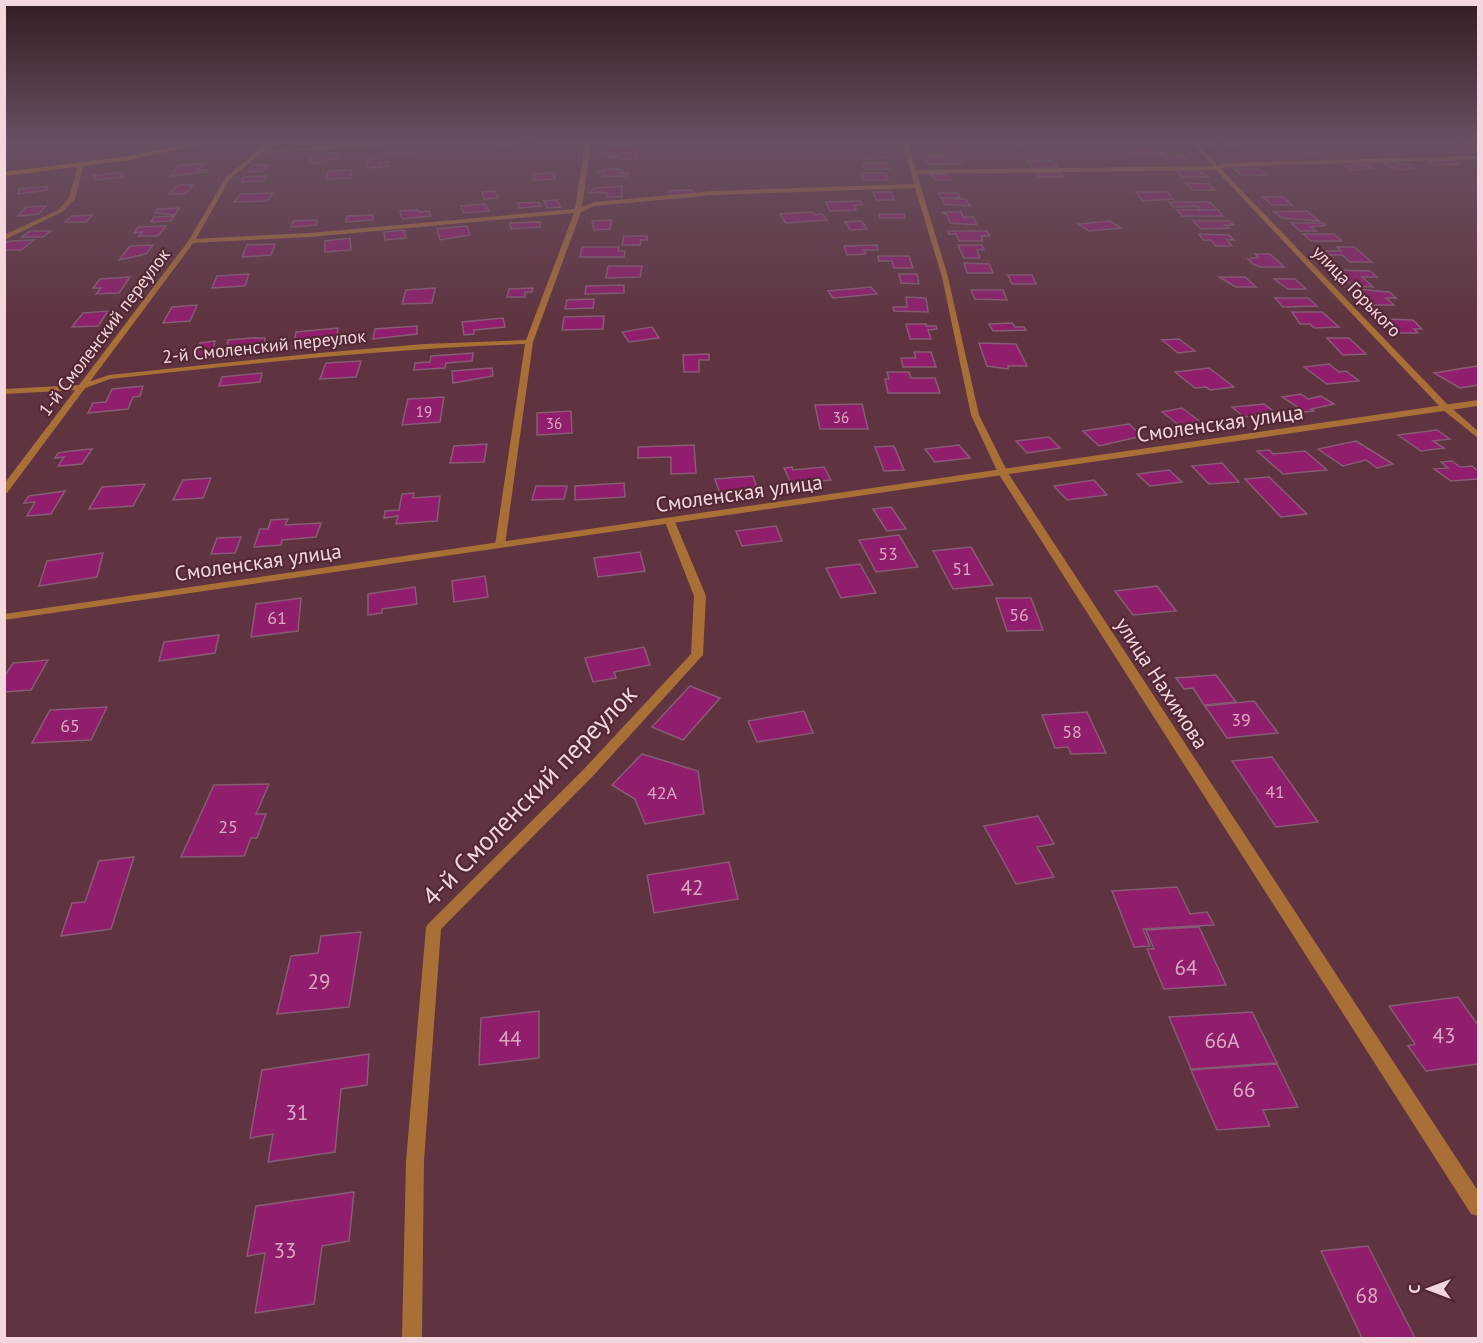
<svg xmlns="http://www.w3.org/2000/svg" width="1483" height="1343" viewBox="0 0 1483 1343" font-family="'PT Sans',sans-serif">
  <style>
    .building { fill: #901e6d; stroke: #865c74; stroke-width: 1.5 }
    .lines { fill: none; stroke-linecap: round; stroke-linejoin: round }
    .minor { fill: #a86f36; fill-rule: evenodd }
    .tertiary { fill: #a86f36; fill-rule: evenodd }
    .secondary { fill: #e0850f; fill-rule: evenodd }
    .labels { text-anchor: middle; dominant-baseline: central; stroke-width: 4.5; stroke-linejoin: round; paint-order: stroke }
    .far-number-label { font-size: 15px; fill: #daa9c1 }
    .far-street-label { font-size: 18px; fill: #f3d7dd; stroke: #532834 }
    .number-label { font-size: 18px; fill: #daa9c1 }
    .street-label { font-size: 21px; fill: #f3d7dd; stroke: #532834 }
    .near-number-label { font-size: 21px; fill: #daa9c1 }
    .near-street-label { font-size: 26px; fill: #f3d7dd; stroke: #532834 }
  </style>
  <rect width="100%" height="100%" fill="#5f333f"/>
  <path class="building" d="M530,140L535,149L516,150L508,144Z
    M1208,142H1228L1234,147H1214Z
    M1447,142H1461L1478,152H1453L1447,149H1460Z
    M497,143L499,146L494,149L479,150L476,144Z
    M963,145L967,151H940L937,146Z
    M637,146V159L621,160V157H609V153H604L605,147Z
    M1126,147H1150L1162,154H1133Z
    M1296,147H1318L1325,151L1309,154Z
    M408,148L410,153L390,154L389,150Z
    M875,152H886L888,158L865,159L864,156H877Z
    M334,153H340L341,158L311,164L310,157Z
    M1164,155H1182L1190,162H1171Z
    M922,156H943L946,161H960L961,164H929Z
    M380,158V163L388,162V166L367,168V164L371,162H367V159Z
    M1452,160L1460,164L1435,165L1427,161Z
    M1027,161H1052L1057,167L1033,169Z
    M1394,162L1406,165L1416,169L1398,170L1382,163Z
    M864,163H886L889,169H866L863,167Z
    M203,164L198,170H208L206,172L171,176L179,165Z
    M1364,164L1374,169L1354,170L1344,165Z
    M253,165H268L263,171L248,172Z
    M605,169H621L619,173H628L627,176H602L604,172H596Z
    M1234,169H1259L1267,175H1241Z
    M352,170L350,178L326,179L328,171Z
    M1176,171H1198L1209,177H1183Z
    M120,172L123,177L96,180L93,176Z
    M1035,172H1059L1063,177H1039Z
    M554,173L555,179L534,180V174Z
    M862,173H885L888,180H865Z
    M930,174H948L951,180H936Z
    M267,176L265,181L241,182L243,177Z
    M1186,183L1209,184L1215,190H1192Z
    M178,185H193L185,194H169Z
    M47,186V190L18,194L19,189Z
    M622,186V197H607V194L603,192L589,193L595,188Z
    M692,190L695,194L671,196L669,191Z
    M495,191L498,198L484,199L482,192Z
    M873,192H891L894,200H876Z
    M1136,192H1168L1173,199L1143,201Z
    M273,193L267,201L234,202L241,194Z
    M939,193H958L960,198H941Z
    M1263,197H1283L1292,205H1272Z
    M942,198L966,199L970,206L944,204Z
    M557,200L561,207L547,208L544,201Z
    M860,201L863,205H854L856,210L830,211L826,202Z
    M539,202L541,206L519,208L518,203Z
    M1169,202H1210L1217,210H1201L1198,206L1173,207Z
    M485,204L489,211L464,213L461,206Z
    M46,206L39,214L18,216L26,207Z
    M179,208L175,215L155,213L158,209Z
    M418,210L419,212L429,211L431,216L402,219L400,211Z
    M1177,210H1218L1223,216H1182Z
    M1307,211L1319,221L1282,218L1274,212Z
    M812,212L815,215L822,214L827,220L786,223L780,214Z
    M941,212H961L963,217H973L977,225L950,223L947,215Z
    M879,214H904L905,218H880Z
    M92,215L86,222H65L72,216Z
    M373,215V220L346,222L347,216Z
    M174,216L171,221L151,222L154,217Z
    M317,220L316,225L291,227L293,221Z
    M611,220L610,229L594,230L592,221Z
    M861,221L867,229L850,230L845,222Z
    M1110,221L1121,228L1089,231L1079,224Z
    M1193,221H1229L1234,225H1225L1229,228L1201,229Z
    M540,222V227L511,229L510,223Z
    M1291,223H1323L1326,225L1311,227L1316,231H1300Z
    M166,226L158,236H139L142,232L134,233L138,227Z
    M467,226L470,235L440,240L437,229Z
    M404,230L406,238L385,240L384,232Z
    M30,231H51L43,237H22Z
    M948,231H987L990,236H981L983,241H959L956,234H949Z
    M1199,234L1229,235L1234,240H1227L1232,246H1216L1211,240H1203Z
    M1303,234H1334L1342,241H1311Z
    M624,236H647V240H641L640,245H622Z
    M350,238L351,250L325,252V241Z
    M34,240L21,250H4V243L10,241Z
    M275,244L271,255L242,257L247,245Z
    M153,245L146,254L119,260L130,246Z
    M877,245L878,250H864L866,254L847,255L844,246Z
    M958,245H982L984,250H977L980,258H964Z
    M582,247H619L618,251H625L624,257H580Z
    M1337,247H1354L1372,262H1350L1342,255H1325L1321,251H1341Z
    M1255,254H1270L1284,267H1260L1253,264L1248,259L1258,257Z
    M878,256H909L913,268H894L892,261H879Z
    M964,263L989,264L993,273H967Z
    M608,266H642L640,277L606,278Z
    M1341,270L1370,271L1377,277H1362L1373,287L1353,286L1341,275H1346Z
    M249,274L245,286L212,288L217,276Z
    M899,274H917L919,284L901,283Z
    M1008,275H1032L1036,284H1012Z
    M130,277L119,293L96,294L101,288H93L100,279Z
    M1219,277H1245L1256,287H1236Z
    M1274,279H1295L1306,289H1288Z
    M624,285V293L585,294L586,286Z
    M871,287L877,294L833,298L828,291Z
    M435,288L432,303L402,304L406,290Z
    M533,288L532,292H525V297H507L509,289Z
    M1356,289L1390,292L1396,298H1386L1394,305H1372L1363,295H1358L1355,292H1360Z
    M971,290H1003L1007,300L975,299Z
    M906,297L926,298L928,312L894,311L893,307H907Z
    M1275,298H1308L1317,306L1283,307Z
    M594,299L593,308L565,309L567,300Z
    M197,305L190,321L163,323L172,307Z
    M108,311L98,326L72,327L83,313Z
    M1292,312H1322L1339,327L1314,328L1310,324H1300Z
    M604,316L603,329L562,330L564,317Z
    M503,318L505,327L474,330V334L464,335L462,322Z
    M1384,319L1413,320L1422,329H1414L1418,333H1397Z
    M1012,323L1015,327H1024L1026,330L993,331L989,324Z
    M906,324H926V326H936L937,329L928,330L931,339H910Z
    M417,326V334L373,339L375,329Z
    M652,327L659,338L629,342L622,332Z
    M338,328L336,342L293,348L296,332Z
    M252,338H265L264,350L239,357V352L226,354L228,340Z
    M1327,338H1349L1366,354L1343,355Z
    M1179,339L1195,351L1178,353L1162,340Z
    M215,341L211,358L196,360L200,343Z
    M979,343L1016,344L1027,366H1008V369L987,366Z
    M914,352H931L936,367H903L901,358H916Z
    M473,353L472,361L446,363L445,368L414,370L415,363L430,362L431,356Z
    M709,354V360H699V372H684L683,355Z
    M361,361L356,377L320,379L326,363Z
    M1329,364L1339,372L1346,371L1359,381L1327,384L1304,367Z
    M1478,366V385L1460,388L1434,373Z
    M492,368L493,376L453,383L452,371Z
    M1209,368L1234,387L1210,390L1206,387L1195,388L1175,372Z
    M887,372H909L911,378H935L940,393H888L885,379H889Z
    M262,373L260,382L219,386L222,377Z
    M143,386L140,396L133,397L128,409L88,413L93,403L106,402L112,389Z
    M1301,394L1308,399L1321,396L1334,404L1311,409L1314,411L1305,412L1282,397Z
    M444,397L440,422L402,425L408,399Z
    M862,404L868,429H820L815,405Z
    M1264,404L1276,413L1244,417L1232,407Z
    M1182,408L1202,423L1182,427L1162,412Z
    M571,411L572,433L537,435V413Z
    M1129,424L1142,436L1099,446L1083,431Z
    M1437,430L1450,439L1433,441L1444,448L1421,451L1398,435Z
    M1049,437L1060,448L1027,453L1016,441Z
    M1356,441L1393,464L1377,468L1366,460L1343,466L1318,449Z
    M487,444L484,462L450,463L454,446Z
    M694,445L696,473L671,474V457L638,458V447Z
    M959,445L970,458L935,462L925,449Z
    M894,446L904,470L884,471L875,447Z
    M92,449L82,464L58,466L64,457L55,458L58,453L71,451Z
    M1269,450L1273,454L1305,451L1327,470L1283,474L1257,451Z
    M1452,461L1460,467L1472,466L1478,471V479L1451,481L1434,469L1448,468L1441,462Z
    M1222,463L1239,482L1209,484L1192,466Z
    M792,467L793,470L824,467L831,480L803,483L804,486L793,487L784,468Z
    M1169,470L1182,482L1150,486L1137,474Z
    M753,476L757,488L736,490L737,494L725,495L723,491H719L715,479Z
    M1269,477L1307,514L1281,517L1245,479Z
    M211,478L203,498L173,500L183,480Z
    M1094,480L1107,495L1067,500L1054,486Z
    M624,483L625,497L575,500V486Z
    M145,484L133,506L89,509L102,487Z
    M536,486H567L564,499L532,500Z
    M65,491L51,514L27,516L35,502L24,503L29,496Z
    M414,493L413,498L440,496L437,521L396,524L398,516L384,518L385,511L399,510L402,494Z
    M891,507L906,529L887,531L873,509Z
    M288,519L285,525L321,523L316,537L282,540L281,545L254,547L260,529H268L271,520Z
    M776,526L782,541L742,546L736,531Z
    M899,535L918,567L876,572L859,540Z
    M241,537L235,553L211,554L217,538Z
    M971,547L993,585L953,589L933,551Z
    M640,552L645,571L598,577L594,558Z
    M103,553L97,577L39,586L47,561Z
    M860,564L876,593L841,598L826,568Z
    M485,576L488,597L454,602L452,581Z
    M1157,586L1176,611L1133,615L1115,591Z
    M415,587L417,604L382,609V613L368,615V594Z
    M301,598L298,631L251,637L256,604Z
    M996,598H1031L1043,630L1007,631Z
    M219,635L215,653L159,661L164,642Z
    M644,647L650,665L614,672L616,678L593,682L585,658Z
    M48,660L31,690L4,692V677L13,663Z
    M1216,675L1236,702L1204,705L1193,688L1184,689L1176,678Z
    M690,686L720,698L683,740L652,727Z
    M1254,701L1278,733L1227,738L1205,706Z
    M107,707L91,740L32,743L50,710Z
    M804,711L813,733L757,742L748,721Z
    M1087,712L1106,753L1071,754L1068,747L1055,748L1042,715Z
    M642,754L698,771L704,814L645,824L635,799L612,785Z
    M1272,757L1318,822L1276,827L1232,761Z
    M269,784L256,814H266L257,838H251L244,856L181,857L214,785Z
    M1038,816L1054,844L1037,847L1054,877L1016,884L984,826Z
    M134,857L111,929L61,936L72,903L85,902L99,861Z
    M729,862L738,899L654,913L647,875Z
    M1177,887L1190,914L1207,912L1214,925L1143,929L1150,946L1134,947L1112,891Z
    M1199,927L1226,985L1164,989L1147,949H1154L1146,930Z
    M361,932L349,1007L277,1014L291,956L318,953L321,936Z
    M1458,997L1478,1025V1064L1426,1071L1408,1046L1415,1044L1389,1006Z
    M539,1011V1058L479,1065L481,1018Z
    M1252,1012L1277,1063L1191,1069L1169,1017Z
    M369,1054L367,1085L341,1089L335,1152L268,1162L273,1134L250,1138L262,1070Z
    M1277,1064L1298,1107L1263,1110L1270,1126L1217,1130L1191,1070Z
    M354,1192L349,1241L322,1246L314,1304L255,1313L265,1253L247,1256L256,1206Z
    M1368,1246L1415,1338H1362L1321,1251Z"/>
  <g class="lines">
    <path class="minor" d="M442,140H468L260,153L257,151Z
      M556,140H591L582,207L594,202L715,191L914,184L902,140H907L916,170L1213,166L1189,140H1194L1218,166L1224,163L1478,156V159L1225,167L1221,169L1449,406L1478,431V438L1443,410L1216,170L917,174L948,277L979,415L1008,473L1478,1191V1216L1471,1214L998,473L971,415L942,277L915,188L715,195L595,206L581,212L533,342L505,545L500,548L495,545L525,344C386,349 248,364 110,379L80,390L4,394V389L79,385L109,375L319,353L424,344L526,340L574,213L310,237L192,243L189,241L192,239L310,233L575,209L585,144Z
      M81,162L84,164L75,199L62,212L4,240V235L58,210L69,198L78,164Z
      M670,519L675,522L706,596L703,655L593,776L441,929L424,1161L422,1338H402L406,1161L426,927L429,923L583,770L691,654L694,596L665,522Z"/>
    <path class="tertiary" d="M271,140H277L230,179L194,242L7,493L4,494V484L189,240L226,177Z
      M1478,400V406L4,620V614Z"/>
    <path class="secondary" d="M208,140H217L130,160L4,176V172L130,156Z"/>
  </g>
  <linearGradient id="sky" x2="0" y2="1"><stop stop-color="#341c23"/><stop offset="0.43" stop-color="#695063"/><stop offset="1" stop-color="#695063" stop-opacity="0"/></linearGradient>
  <rect width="1483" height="328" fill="url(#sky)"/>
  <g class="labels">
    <g class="far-number-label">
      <text x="424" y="411">19</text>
      <text x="841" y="417">36</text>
      <text x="554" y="423">36</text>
    </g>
    <g class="far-street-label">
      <text transform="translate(1357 291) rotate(46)">улица Горького</text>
      <text transform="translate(104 332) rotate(-53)">1-й Смоленский переулок</text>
      <text transform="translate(264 346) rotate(-6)">2-й Смоленский переулок</text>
    </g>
    <g class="number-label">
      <text x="888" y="553">53</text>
      <text x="962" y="568">51</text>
      <text x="1019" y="614">56</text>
      <text x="277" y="617">61</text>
      <text x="1241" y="719">39</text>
      <text x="70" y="725">65</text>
      <text x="1072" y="731">58</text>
      <text x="1275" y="791">41</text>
      <text x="662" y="792">42А</text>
      <text x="228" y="826">25</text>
    </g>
    <g class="street-label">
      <text transform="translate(1220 423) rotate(-8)">Смоленская улица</text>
      <text transform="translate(739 493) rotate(-8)">Смоленская улица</text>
      <text transform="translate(258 562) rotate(-8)">Смоленская улица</text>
      <text transform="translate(1162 683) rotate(57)">улица Нахимова</text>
    </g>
    <g class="near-number-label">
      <text x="692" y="887">42</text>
      <text x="1186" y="967">64</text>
      <text x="319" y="981">29</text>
      <text x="1444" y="1035">43</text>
      <text x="510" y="1038">44</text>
      <text x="1222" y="1040">66А</text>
      <text x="1244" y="1089">66</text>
      <text x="297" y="1112">31</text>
      <text x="285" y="1250">33</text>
      <text x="1367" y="1295">68</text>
    </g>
    <g class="near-street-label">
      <text transform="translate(529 795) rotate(-46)">4-й Смоленский переулок</text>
    </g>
  </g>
  <rect width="1483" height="1343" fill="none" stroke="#f3d7dd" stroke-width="12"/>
  <g transform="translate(1429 1289) rotate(270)" stroke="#532834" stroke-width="4.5" paint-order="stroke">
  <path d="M0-4.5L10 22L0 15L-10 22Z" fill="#f3d7dd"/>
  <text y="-9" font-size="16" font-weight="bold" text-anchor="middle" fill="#f3d7dd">С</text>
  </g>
</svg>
